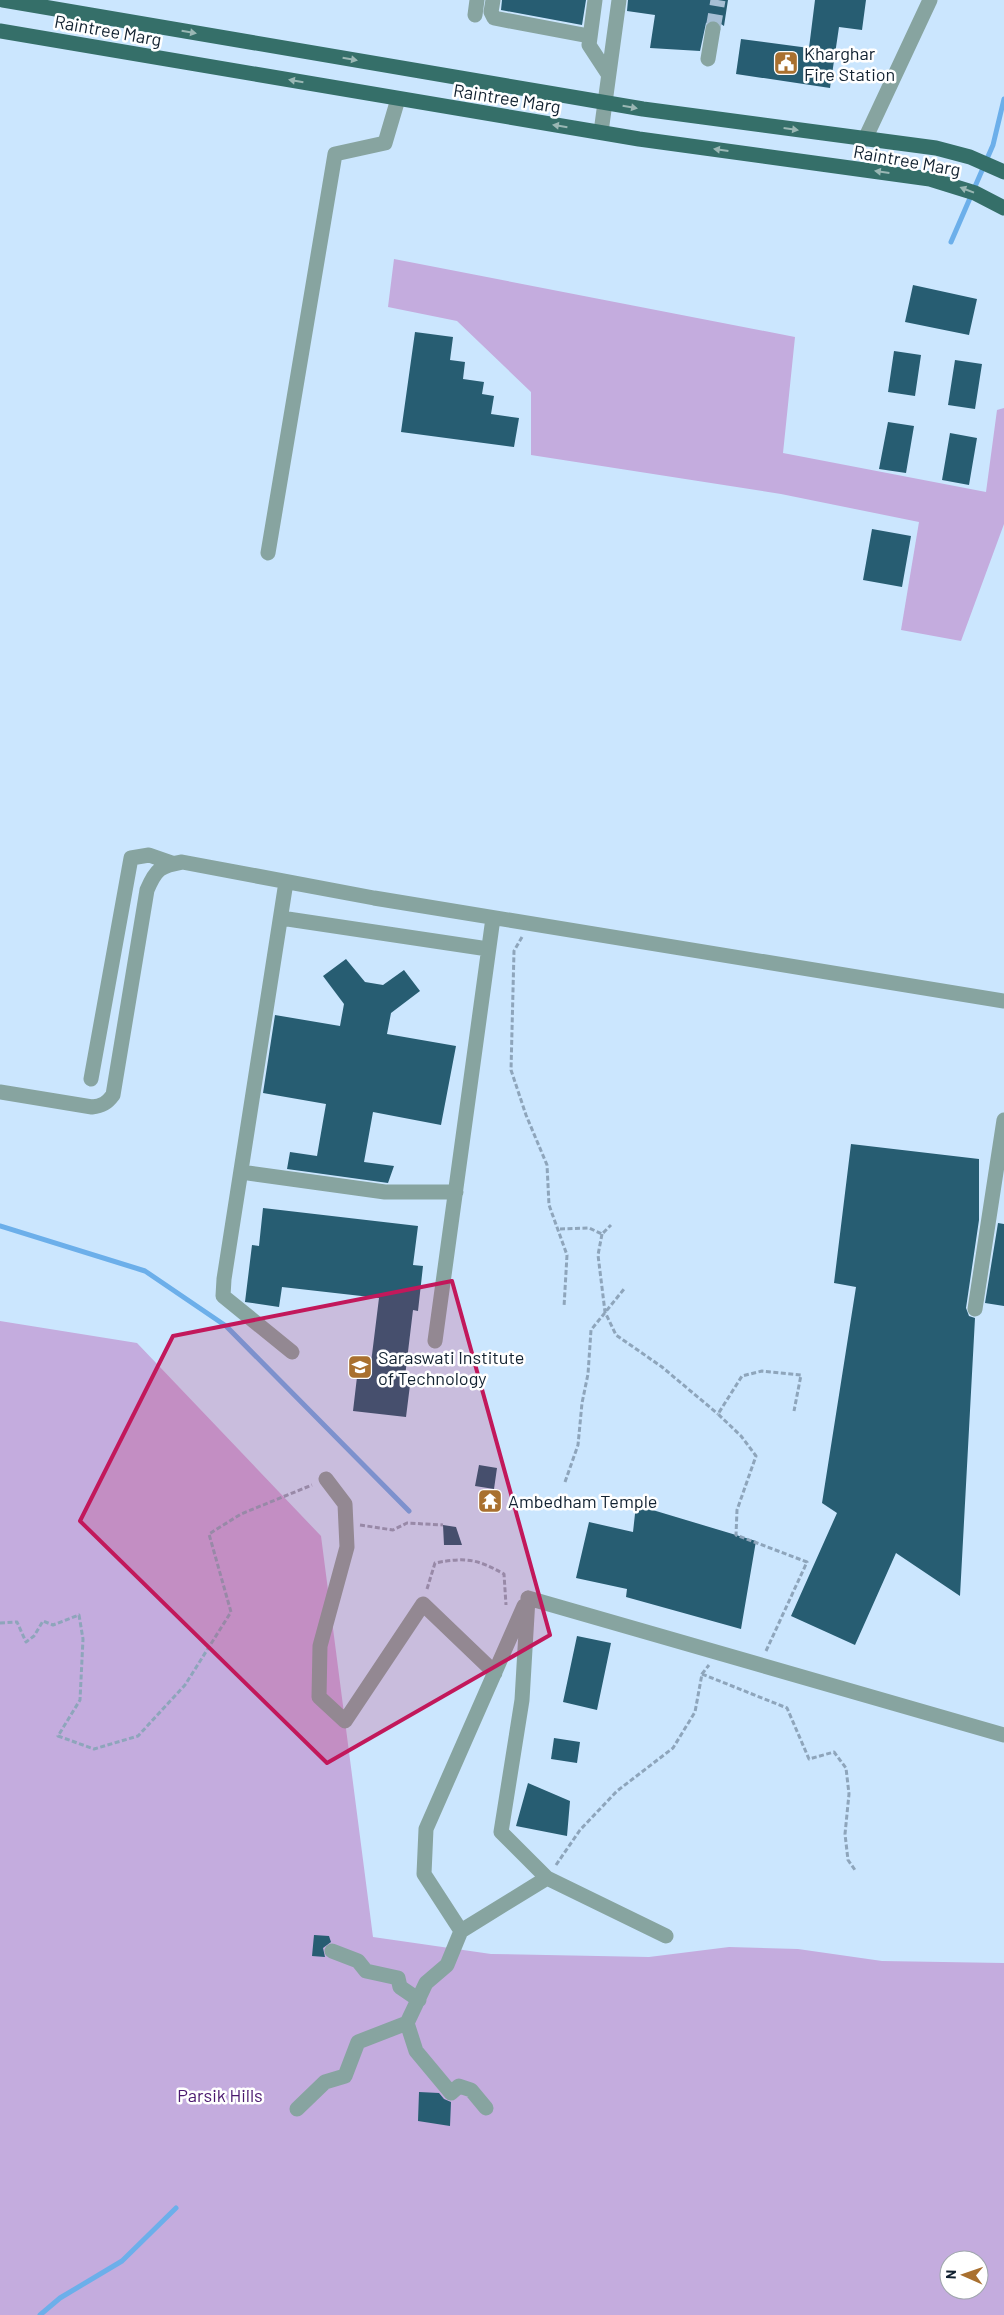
<svg xmlns="http://www.w3.org/2000/svg" width="1004" height="2315" viewBox="0 0 1004 2315" font-family="Barlow,sans-serif">
  <style>
    .green { fill: #c4acde; fill-rule: evenodd }
    .lines { fill: none; stroke-linecap: round; stroke-linejoin: round }
    .stream { stroke: #6cafea; stroke-width: 5 }
    .building { fill: #275d72 }
    .minor-tunnel { stroke: #a6bfd5; stroke-width: 15; stroke-dasharray: 15 8; stroke-linecap: butt }
    .path { stroke: #8ea5bb; stroke-width: 3; stroke-dasharray: 5 2.5; stroke-linecap: butt }
    .minor { stroke: #87a4a0; stroke-width: 15 }
    .major { stroke: #356f69; stroke-width: 15 }
    .oneway { fill: #9ab7b4 }
    .marked { fill: #c2185b; fill-opacity: 0.2; stroke: #c2185b; stroke-width: 4; stroke-linejoin: round }
    .labels { text-anchor: middle; dominant-baseline: central; stroke-width: 5; stroke-linejoin: round; paint-order: stroke }
    .street-label { font-size: 18px; fill: #122231; stroke: #fff }
    .poi-label { font-size: 18px; fill: #122231; stroke: #fff; text-anchor: start }
    .park-label { font-size: 18px; fill: #4a196e; stroke: #fff }
  </style>
  <rect width="100%" height="100%" fill="#cbe6fe"/>
  <path class="green" d="M394,259L795,337L783,453L986,492L997,410L1004,408V524L961,641L901,630L919,522L781,494L531,455V392L457,321L388,307Z
    M0,1321L137,1343L321,1536L373,1937L491,1954L649,1957L729,1947L798,1949L882,1961L1004,1963V2315H0ZM949,2260H979V2290H949Z"/>
  <g class="lines">
    <path class="stream" d="M951,242L993,145L1004,99
      M0,1226L145,1271L226,1326L409,1511
      M40,2315L60,2298L122,2261L176,2208"/>
  </g>
  <path class="building" d="M502,0H586L582,25L501,10Z
    M628,0H728L724,26L715,20L706,23L700,51L650,48L655,15L627,11Z
    M815,0H866L862,30L839,27L830,88L736,74L741,39L809,48Z
    M913,285L977,299L969,335L905,322Z
    M415,332L453,337L450,360L465,362L463,379L484,382L482,394L494,396L491,414L519,418L514,447L401,432Z
    M894,351L921,355L915,396L888,392Z
    M955,360L982,364L975,409L948,405Z
    M888,422L914,426L906,473L879,469Z
    M950,433L977,438L969,485L942,480Z
    M872,529L911,536L902,587L863,580Z
    M346,959L365,982L383,985L404,970L420,991L391,1013L387,1034L456,1046L441,1125L373,1112L364,1162L394,1166L388,1183L287,1169L290,1152L317,1156L326,1104L263,1093L275,1015L340,1026L344,1004L323,976Z
    M851,1144L979,1159V1220L966,1308L969,1316L975,1318L960,1596L896,1553L855,1645L791,1616L837,1513L822,1503L856,1287L834,1283Z
    M263,1208L418,1226L413,1265L423,1266L418,1311L413,1310L404,1385H410L406,1417L353,1411L357,1377L369,1379L379,1298L282,1287L279,1307L245,1302L252,1245L259,1246Z
    M998,1223L1004,1224V1306L985,1303Z
    M479,1465L497,1468L494,1489L475,1486Z
    M636,1505L756,1541L741,1629L626,1597L627,1589L576,1578L589,1522L633,1532Z
    M443,1525L456,1527L462,1545H444Z
    M577,1636L611,1643L597,1710L563,1702Z
    M554,1738L580,1742L577,1763L551,1759Z
    M528,1783L570,1801L567,1836L516,1826Z
    M314,1935L329,1936L331,1942L323,1948L325,1957L312,1956Z
    M419,2092L439,2093L444,2099L451,2102L450,2126L418,2121Z"/>
  <g class="lines">
    <path class="minor-tunnel" d="M713,29L718,0"/>
    <path class="path" d="M522,937L514,951L511,1070L526,1115L547,1165L549,1205L567,1255L564,1307
      M560,1229L589,1228L602,1234L611,1225
      M602,1234L598,1255L605,1312L616,1335L662,1367L718,1414
      M565,1482L578,1445L582,1403L588,1374L591,1330L624,1289
      M360,1525L393,1530L407,1523L443,1525
      M427,1589L435,1563C466,1557 477,1559 504,1574L506,1605
      M0,1623L17,1622L26,1642L34,1636L43,1621L53,1625L79,1615L83,1639L80,1700L58,1736L94,1749L138,1736L185,1685L231,1612L209,1534L241,1514L312,1485
      M766,1651L807,1562L736,1535L737,1510L756,1456L741,1436L718,1414L742,1376L762,1371L801,1375L794,1411
      M702,1674L787,1708L809,1759L834,1752L846,1768L849,1794L845,1834L848,1860L855,1870
      M556,1865L580,1830L617,1791L673,1748L695,1712L702,1674L709,1665"/>
    <path class="minor" d="M493,0L491,12L494,18L589,36
      M595,0L589,45L608,74
      M475,15L477,0
      M708,59L713,29
      M601,132L619,0
      M865,139L930,0
      M268,553L335,154L385,143L398,99
      M286,882L224,1279L223,1296L292,1352
      M281,918L488,949
      M91,1079L131,858L149,855L172,863
      M0,1092L92,1107C102,1106 107,1103 113,1095L147,890C156,869 160,866 182,862L374,898L1004,1001
      M241,1172L385,1192H456
      M975,1309L1004,1120
      M435,1341L493,918
      M326,1479L345,1504L347,1547L320,1646L319,1697L345,1721L423,1604L495,1673
      M528,1598L1004,1735
      M547,1878L666,1936
      M461,1931L424,1874L426,1829L524,1606
      M332,1951L358,1961L366,1971L398,1978L400,1987L419,2000
      M486,2108L471,2090L459,2086L451,2093L416,2051L407,2023L426,1983L447,1965L461,1931L547,1878L501,1832L522,1700L528,1598
      M297,2109L325,2082L345,2076L358,2042L407,2023"/>
    <path class="major" d="M3,0L643,109L936,148L970,157L1004,172
      M0,31L639,139L930,179L975,193L1004,208"/>
  </g>
  <defs><path id="oneway-solid" d="M-6-.8H1V-3.2L6.5 0L1 3.2V.8H-6Z" transform="scale(1.25)"/></defs>
  <g class="oneway">
    <use href="#oneway-solid" transform="translate(189 32) rotate(10)"/>
    <use href="#oneway-solid" transform="translate(350 59) rotate(10)"/>
    <use href="#oneway-solid" transform="translate(296 81) rotate(-170)"/>
    <use href="#oneway-solid" transform="translate(630 107) rotate(10)"/>
    <use href="#oneway-solid" transform="translate(560 126) rotate(-171)"/>
    <use href="#oneway-solid" transform="translate(791 129) rotate(8)"/>
    <use href="#oneway-solid" transform="translate(721 150) rotate(-172)"/>
    <use href="#oneway-solid" transform="translate(882 172) rotate(-172)"/>
    <use href="#oneway-solid" transform="translate(967 190) rotate(-159)"/>
  </g>
  <path class="marked" d="M452,1281L550,1635L327,1763L80,1521L173,1336Z"/>
  <defs>
    <symbol id="civic-square" viewBox="-11 -11 22 22"><rect x="-9" y="-9" width="18" height="18" rx="4" fill="#a9702f" stroke="#fff"/><path d="M-.6-6.5H3V-4.5H.6V-3L4-1V1h2V6H-6V1h2V-1L-.6-3ZM-1.2 2.5V6h2.4V2.5Z" fill="#fff"/></symbol>
    <symbol id="university-square" viewBox="-11 -11 22 22"><rect x="-9" y="-9" width="18" height="18" rx="4" fill="#a9702f" stroke="#fff"/><path d="M0-5L7-2L0 1L-7-2ZM-4 1L0 2.5L4 1V4Q0 6-4 4Z" fill="#fff"/></symbol>
    <symbol id="temple-square" viewBox="-11 -11 22 22"><rect x="-9" y="-9" width="18" height="18" rx="4" fill="#a9702f" stroke="#fff"/><path d="M0-6L5-2H3V0L6.5 2.5H4V6H1.5V3h-3V6H-4V2.5H-6.5L-3 0V-2H-5Z" fill="#fff"/></symbol>
  </defs>
  <g fill-rule="evenodd">
    <use href="#civic-square" x="772" y="49" width="28" height="28"/>
    <use href="#university-square" x="346" y="1353" width="28" height="28"/>
    <use href="#temple-square" x="476" y="1487" width="28" height="28"/>
  </g>
  <g class="labels">
    <g class="street-label">
      <text transform="translate(108 30) rotate(10)">Raintree Marg</text>
      <text transform="translate(507 98) rotate(9)">Raintree Marg</text>
      <text transform="translate(907 160) rotate(10)">Raintree Marg</text>
    </g>
    <g class="poi-label">
      <text x="804" y="53">Kharghar<tspan x="804" dy="21">Fire Station</tspan></text>
      <text x="378" y="1357">Saraswati Institute<tspan x="378" dy="21">of Technology</tspan></text>
      <text x="508" y="1501">Ambedham Temple</text>
    </g>
    <g class="park-label">
      <text x="220" y="2095">Parsik Hills</text>
    </g>
  </g>
  <g transform="translate(964 2275) rotate(272)"><circle r="24" fill="#ffffff" stroke="#a0a7ad"/>
  <path d="M0-4L9 19L0 12L-9 19Z" fill="#a9702f"/>
  <text y="-8" font-size="14" font-weight="bold" text-anchor="middle" fill="#122231">N</text>
  </g>
</svg>
